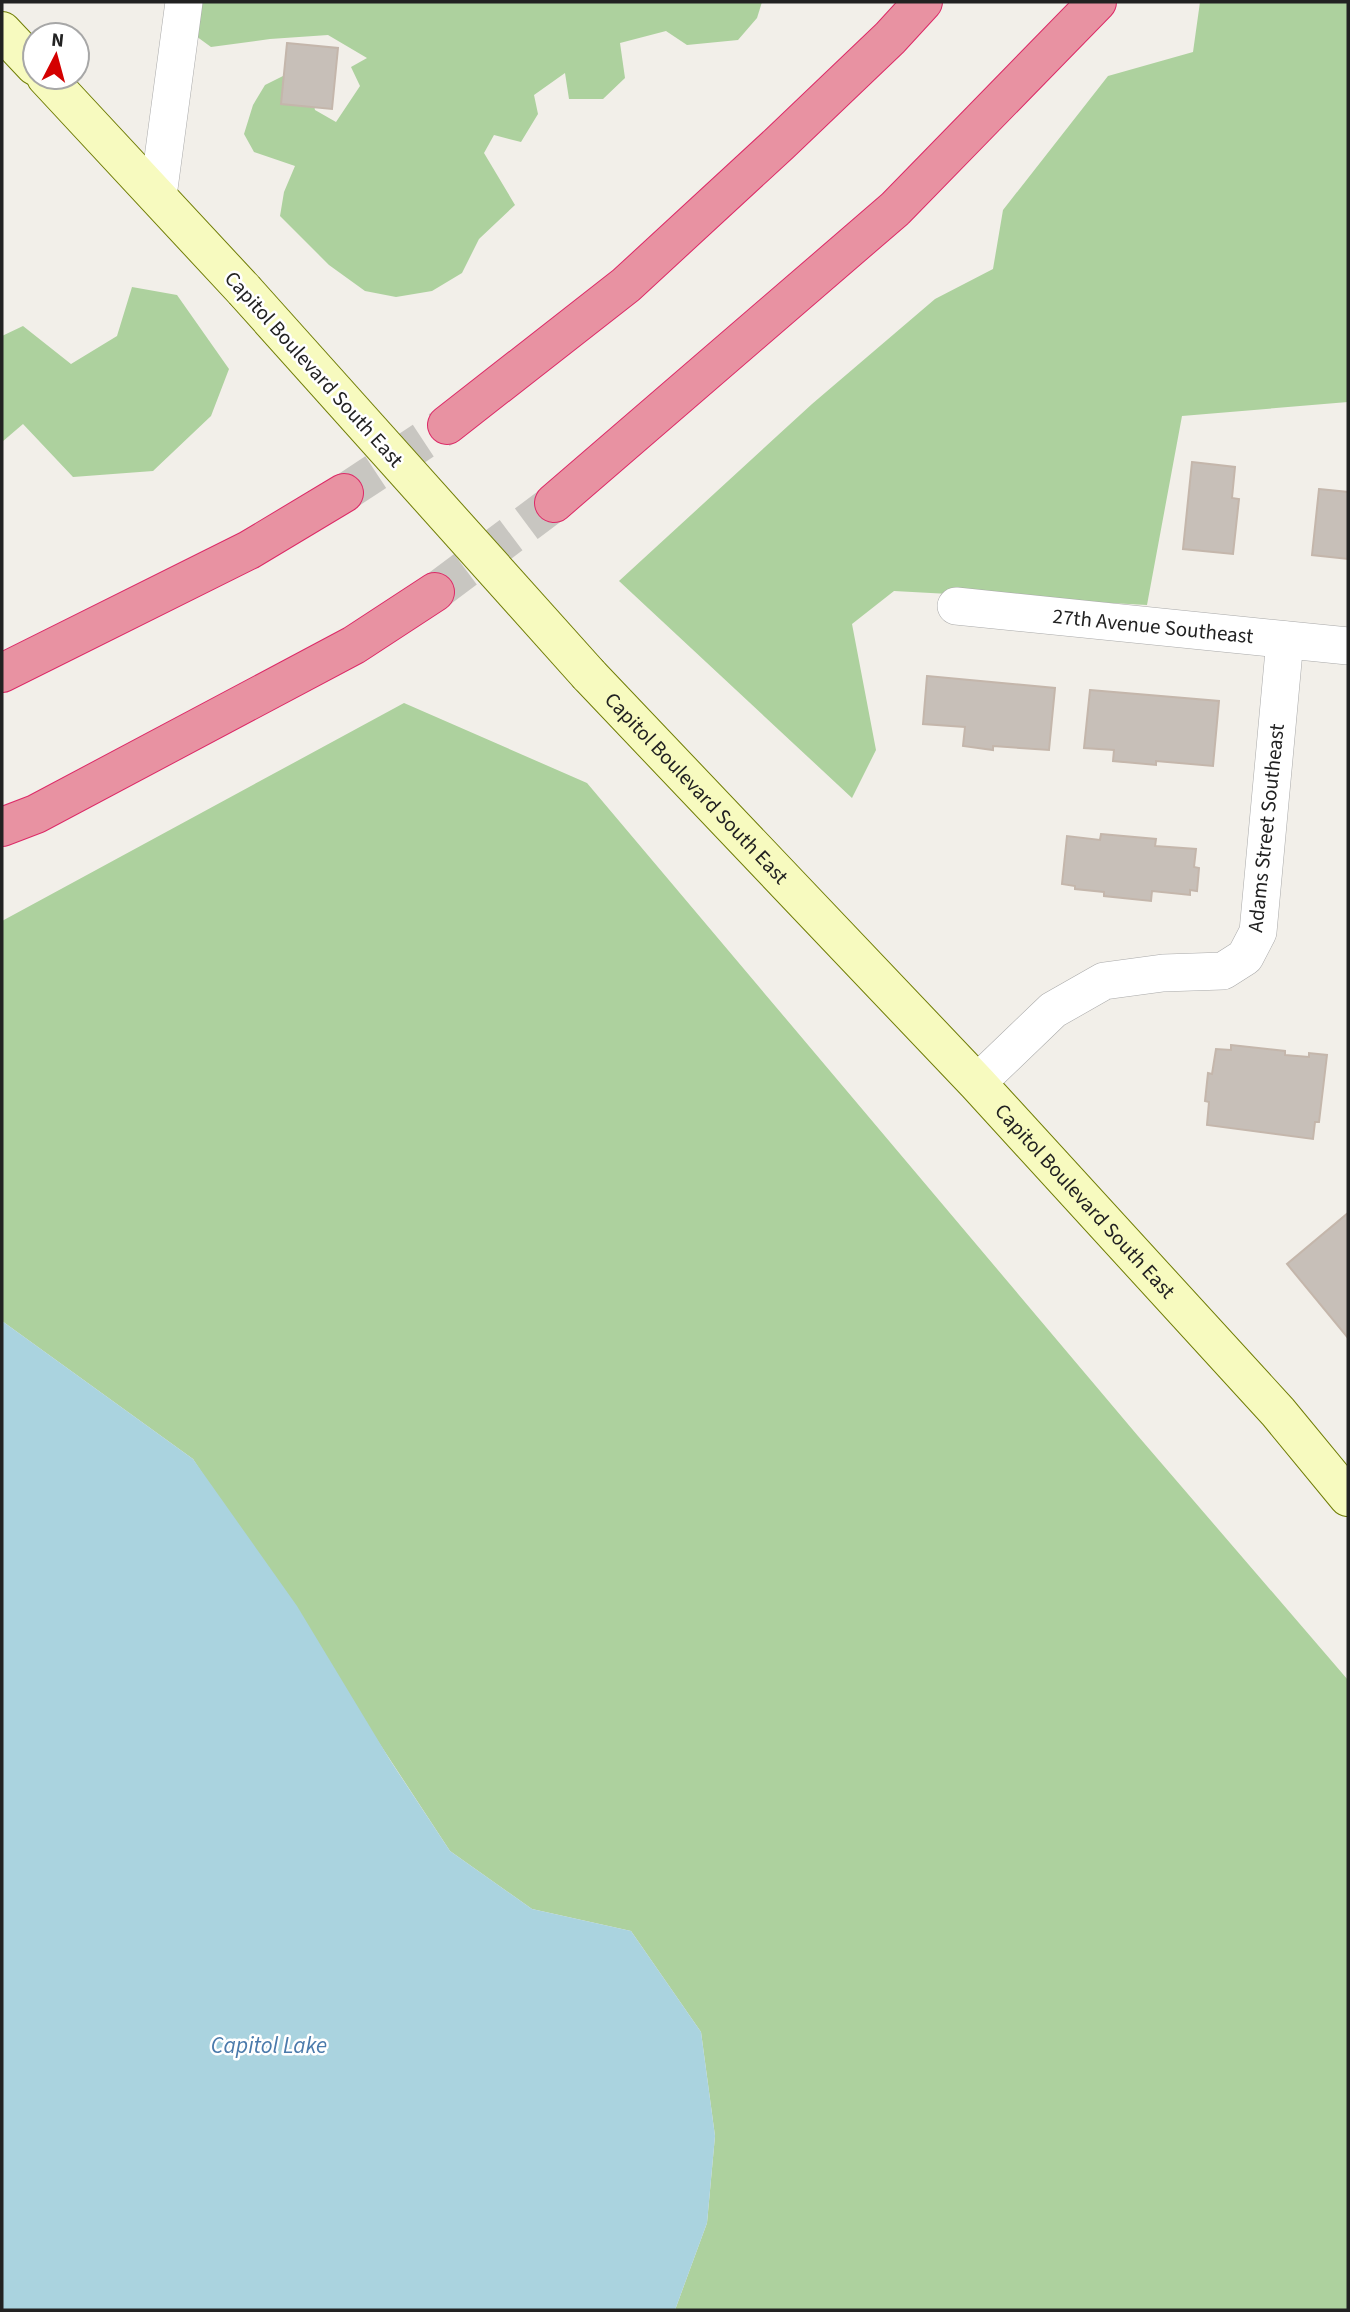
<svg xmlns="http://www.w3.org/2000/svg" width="1350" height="2312" viewBox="0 0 1350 2312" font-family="'Source Sans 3',sans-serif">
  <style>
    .forest { fill: #add19e }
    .water { fill: #aad3df }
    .building { fill: #c7bfb8; stroke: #c4b6ab; stroke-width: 2 }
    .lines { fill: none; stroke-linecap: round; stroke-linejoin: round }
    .highway-tunnel { stroke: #c8c6c1; stroke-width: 38; stroke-dasharray: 38 19; stroke-linecap: butt }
    .street-casing { stroke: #a9a9a9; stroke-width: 38 }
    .secondary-casing { stroke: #707d05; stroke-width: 40 }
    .highway-casing { stroke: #dc2a67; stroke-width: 40 }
    .street { stroke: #fff; stroke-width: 37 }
    .secondary { stroke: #f7fabf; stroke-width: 38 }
    .highway { stroke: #e892a2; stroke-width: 38 }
    .secondary-bridge-casing { stroke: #707d05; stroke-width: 40; stroke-linecap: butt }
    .secondary-bridge { stroke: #f7fabf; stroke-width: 38 }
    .labels { text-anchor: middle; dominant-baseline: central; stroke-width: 5; stroke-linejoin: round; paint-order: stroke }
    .street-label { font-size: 21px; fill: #222; stroke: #fff }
    .water-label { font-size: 23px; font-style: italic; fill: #4a7aab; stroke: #fff }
  </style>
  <rect width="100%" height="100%" fill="#f2efe9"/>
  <path class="forest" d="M177,2H762L757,18L738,40L687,45L666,31L620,43L625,78L603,99H569L565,73L534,95L538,114L521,142L494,135L484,153L515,205L479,239L462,273L432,291L396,297L365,291L329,265L280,216L284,192L295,166L254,152L244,134L253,105L265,85L283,76L313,101L315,110L336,122L360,86L351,67L367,58L328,35L270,39L211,47L174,20Z
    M1200,2H1348V402L1182,416L1147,605L894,591L852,624L876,750L852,798L619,581L812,404L935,299L993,269L1003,210L1108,76L1193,52Z
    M132,287L177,295L229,369L211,416L153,471L73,477L23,424L2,442V336L23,326L71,364L117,336Z
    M404,703L587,783L1138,1436L1348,1680V2310H675L707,2223L715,2136L701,2032L631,1931L532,1909L450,1851L193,1459L2,1321V921Z"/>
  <path class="water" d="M2,1321L193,1459L297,1606L390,1760L450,1851L532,1909L631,1931L701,2032L715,2136L707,2223L675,2310H2Z"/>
  <path class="building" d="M287,43L338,48L332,109L281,104Z
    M1192,462L1235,467L1232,498L1239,499L1233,554L1183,549Z
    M1319,489L1348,492V559L1312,555Z
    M927,676L1055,688L1049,750L993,746V750L963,746L965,727L923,724Z
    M1090,690L1219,701L1213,766L1156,761V765L1113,761L1114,750L1084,748Z
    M1101,834L1156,839L1155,846L1196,849L1194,867L1199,868L1197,891L1190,890V895L1152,891L1151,901L1104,896V892L1075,889V886L1062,884L1067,836L1100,840Z
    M1231,1045L1285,1051V1055L1309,1057V1053L1327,1055L1319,1122H1315L1313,1139L1207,1125L1209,1102L1205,1101L1208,1073L1212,1074L1216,1049L1231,1050Z
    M1348,1213V1338L1287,1264Z"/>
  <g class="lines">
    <path class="highway-tunnel" d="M344,493L447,425
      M435,592L554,503"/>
    <defs>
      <g id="street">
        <path d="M158,196L184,2"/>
        <path id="s1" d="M956,606L1348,646"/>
        <path d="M977,1083L1053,1010L1104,981L1163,973L1223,971L1245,957L1258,932L1285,640"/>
      </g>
      <g id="secondary">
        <path d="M2,31L35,66"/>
        <path d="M46,77L244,290"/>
        <path id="s2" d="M589,675L977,1083L1278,1412L1348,1497"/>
      </g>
      <path id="highway" d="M447,425L626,285L780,143L890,38L923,2
        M554,503L895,209L1097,2
        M2,673L249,550L344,493
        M2,827L36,814L354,645L435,592"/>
    </defs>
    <use href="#street" class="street-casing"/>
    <use href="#secondary" class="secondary-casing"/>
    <use href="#highway" class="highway-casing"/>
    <use href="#street" class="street"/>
    <use href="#secondary" class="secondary"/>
    <use href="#highway" class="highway"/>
    <defs>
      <path id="secondary-bridge" d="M244,290L589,675"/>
    </defs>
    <use href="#secondary-bridge" class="secondary-bridge-casing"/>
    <use href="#secondary-bridge" class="secondary-bridge"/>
  </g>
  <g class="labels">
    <g class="street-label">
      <text transform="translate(314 369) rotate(48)">Capitol Boulevard South East</text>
      <text stroke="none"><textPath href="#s1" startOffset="198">27th Avenue Southeast</textPath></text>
      <text stroke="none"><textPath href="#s2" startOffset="156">Capitol Boulevard South East</textPath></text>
      <text transform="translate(1266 828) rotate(-84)">Adams Street Southeast</text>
      <text stroke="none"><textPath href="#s2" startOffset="723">Capitol Boulevard South East</textPath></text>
    </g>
    <g class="water-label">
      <text x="269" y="2045">Capitol Lake</text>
    </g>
  </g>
  <rect width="1350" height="2312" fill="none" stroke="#222222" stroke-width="7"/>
  <g transform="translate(56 56) rotate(6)"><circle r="33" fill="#ffffff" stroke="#a7a7a7" stroke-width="2"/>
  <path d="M0-5L12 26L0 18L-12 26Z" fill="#d40000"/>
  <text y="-10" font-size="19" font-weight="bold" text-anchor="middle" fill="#222222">N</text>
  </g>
</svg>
